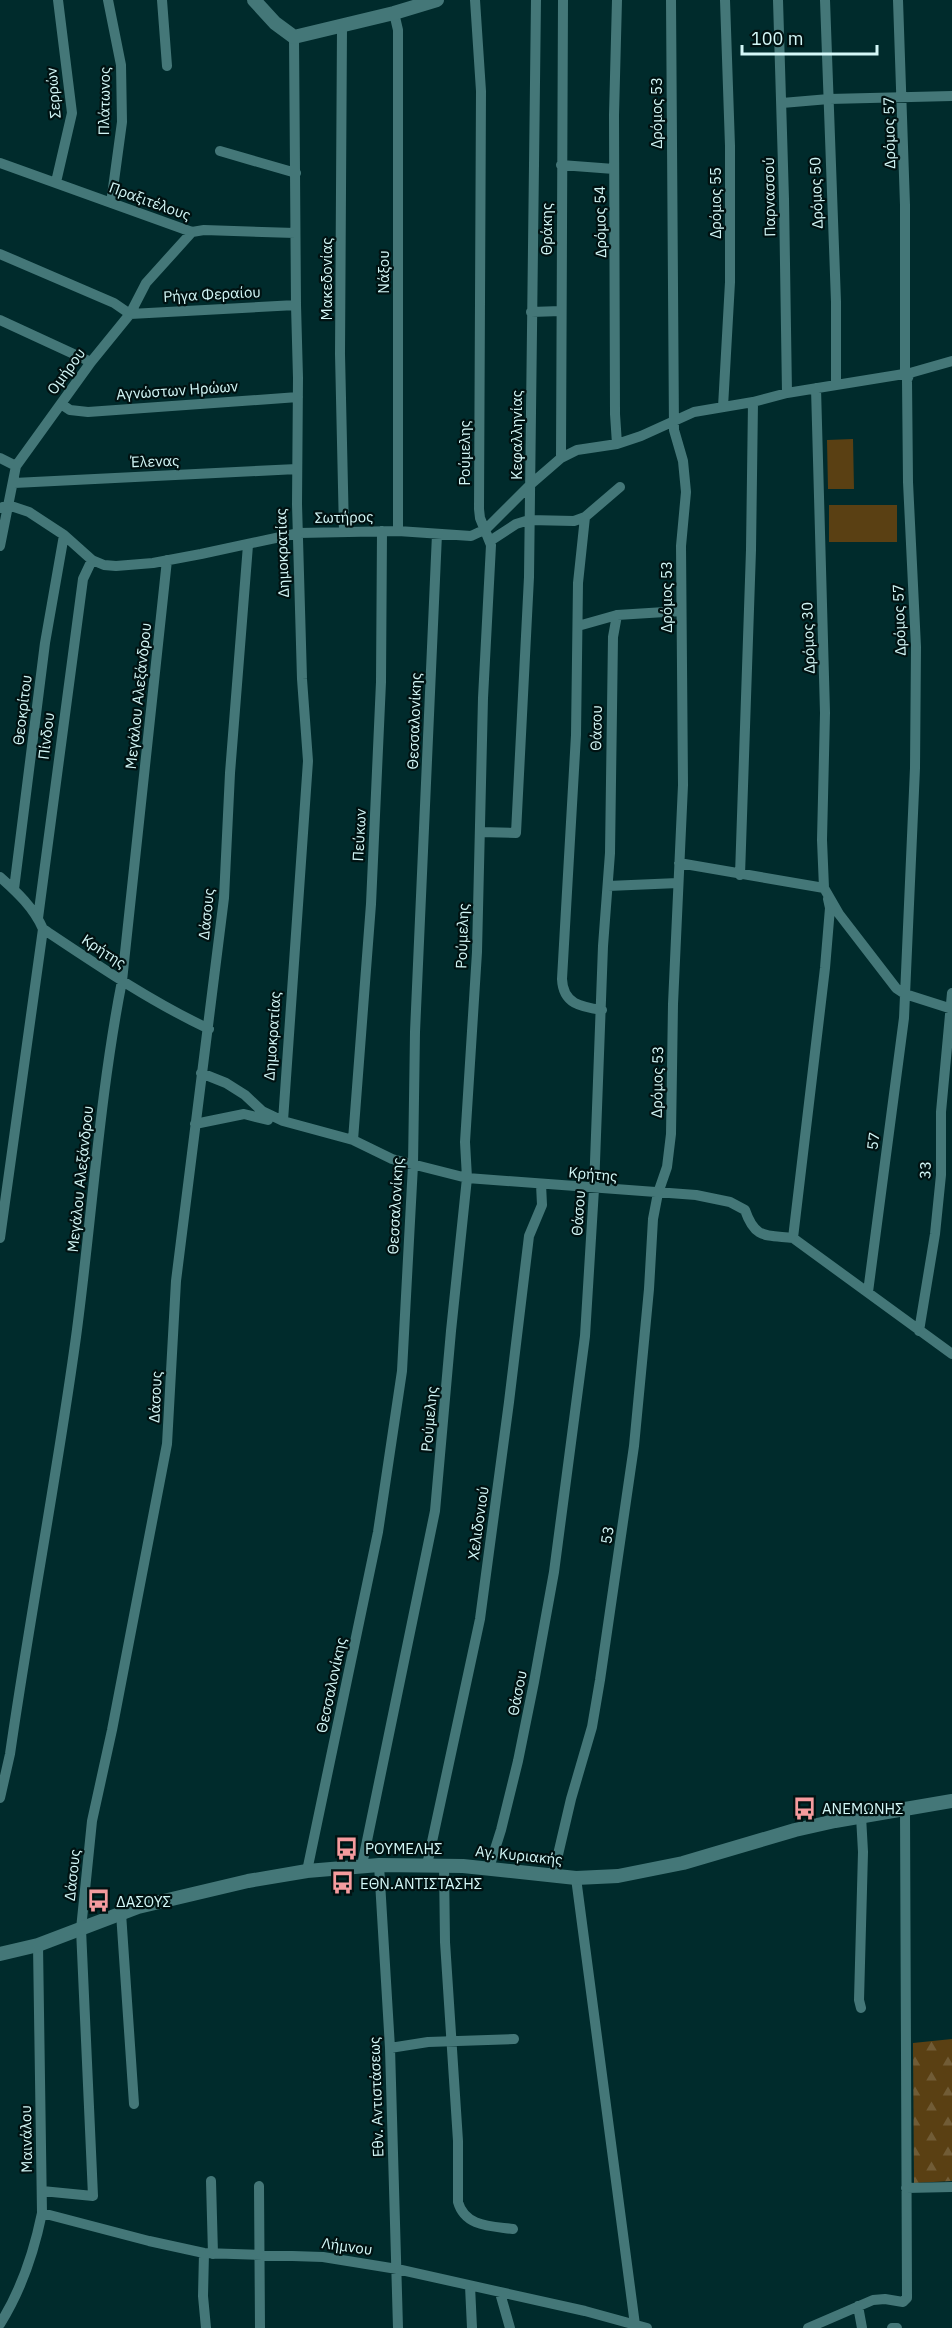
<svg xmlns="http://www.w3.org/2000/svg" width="952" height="2328" viewBox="0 0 952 2328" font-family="'IBM Plex Sans',sans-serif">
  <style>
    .forest { fill: url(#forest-firs) }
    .pitch { fill: #5a4013 }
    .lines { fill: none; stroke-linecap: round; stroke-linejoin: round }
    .minor { stroke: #447778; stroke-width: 10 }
    .tertiary { stroke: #447778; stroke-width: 14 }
    .labels { text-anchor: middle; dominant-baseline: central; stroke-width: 4.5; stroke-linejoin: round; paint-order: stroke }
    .street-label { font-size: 15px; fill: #d3f7f7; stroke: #001212 }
    .poi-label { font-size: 15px; fill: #d3f7f7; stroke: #001212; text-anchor: start }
  </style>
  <defs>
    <pattern id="forest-firs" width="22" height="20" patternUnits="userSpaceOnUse" patternTransform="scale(1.5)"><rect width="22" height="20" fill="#5a4013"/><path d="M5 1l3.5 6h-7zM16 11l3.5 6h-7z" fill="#715c36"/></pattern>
  </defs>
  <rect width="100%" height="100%" fill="#002b2c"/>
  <path class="forest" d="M952,2039V2181L914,2183L913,2043Z"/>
  <path class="pitch" d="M853,439L854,489H828L827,440Z
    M829,505H897V542H829Z"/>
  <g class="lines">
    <path class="minor" d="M108,0L121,65L122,122L111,203
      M162,0L167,66
      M617,0L614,115L615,414L617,444
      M778,0L784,199L787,393
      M825,0L836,302V384
      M898,0L905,205V373
      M394,13L398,30V531
      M342,27L340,354L344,531
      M782,103L829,99L952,96
      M220,151L296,173
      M0,163L192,232L204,230L295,233
      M561,165L614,169
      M56,182L72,113L58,0
      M0,254L114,303L130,314L296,305
      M531,312L561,311
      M0,320L91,362
      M816,388L825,713L822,840L824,888L839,914L896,988L905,994L952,1009
      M61,404L70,410L88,412L298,397
      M723,407L730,282V146L725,0
      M0,458L16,466
      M561,458L563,0
      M14,483L297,469
      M0,508L8,505L29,512L64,535L92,560L104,565L116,566L153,563L201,554L299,533L398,531L471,536L486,529L531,484L561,458L577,450L617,444L641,436L694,412L753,402L787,393L910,373L952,361
      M585,517L578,583L576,735L562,979C563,1004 581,1007 602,1010
      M490,541L516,524L529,520L574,521L585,517L620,487
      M0,546L16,466L91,362L130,314L146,283L192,232
      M578,626L617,615
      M480,832L516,833L529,577L536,0
      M679,863L824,888
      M740,875L751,550L753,402
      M0,877C17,892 34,908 43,929C97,965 150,1001 209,1029
      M608,886L678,883
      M14,889L45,643L64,535
      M38,918L83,579L92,560
      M201,1073L226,1083L245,1095L262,1111L283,1121L353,1140L392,1159L467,1178L696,1195L730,1202L745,1210C755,1239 765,1235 793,1238L952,1354
      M283,1121L308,761L302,679L297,504L298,378L296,305L294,37
      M195,1124L244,1114L268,1120
      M353,1140L371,904L381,682L382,531
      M0,1238L43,929
      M793,1238L825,968L830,908L828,899
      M868,1292L904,1018L915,768L916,647L908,482L907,380L910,373
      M919,1331L935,1234L941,1175V1112L952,993
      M0,1798L10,1754C30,1615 57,1476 76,1337C92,1218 99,1098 122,981L167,560
      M362,1865L435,1511L451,1331L467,1178L465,1142L477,952L483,698L491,545L480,518L479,509L481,91L475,0
      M379,1865L390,2048L398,2328
      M427,1865L480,1619L509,1402L529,1236L542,1205L541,1184
      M444,1865L445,1942L458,2141V2202C465,2227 491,2226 513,2229
      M489,1868L501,1830L518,1761L534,1682L554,1572L585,1336L594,1189L603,946L610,853L613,637L617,615L681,611
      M307,1871L378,1532L402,1371L413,1165L415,1032L437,534
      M553,1876L571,1799L592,1727L600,1680L634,1446L649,1289L653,1219L658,1193L667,1167L671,1134L673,1004L683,785L681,546L686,492L683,461L674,430L671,0
      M576,1878L635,2325
      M121,1913L134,2104
      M861,2008L859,2000L863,1852L861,1816
      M390,2048L428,2042L514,2039
      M211,2181L213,2254
      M259,2186L260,2328
      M906,2188L952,2187
      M42,2191L93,2196L81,1929L92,1821L112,1730L167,1444L176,1281L224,898L230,773L248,545
      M42,2213L149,2241L204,2253L323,2257L397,2269L585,2311L647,2328
      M204,2253L203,2296L206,2328
      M470,2286L472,2328
      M500,2293L510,2328
      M858,2306L862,2328
      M0,2324C22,2289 34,2252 42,2213L38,1945
      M808,2328L873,2300L885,2299L903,2302L907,2298L905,1810
      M892,2328H897"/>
    <path class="tertiary" d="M254,0L275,23L294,37L394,13L437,0
      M0,1954L38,1945L138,1907L248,1881L307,1871L379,1865L463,1866L576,1878L618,1876L683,1863L795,1830L835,1821L952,1801"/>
  </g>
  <defs>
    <symbol id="bus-bare" viewBox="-9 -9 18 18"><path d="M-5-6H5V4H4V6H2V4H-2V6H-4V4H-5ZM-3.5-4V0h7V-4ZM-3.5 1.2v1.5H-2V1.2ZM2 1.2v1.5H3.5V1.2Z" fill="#f59b9e" stroke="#001212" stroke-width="2.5" paint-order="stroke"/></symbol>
  </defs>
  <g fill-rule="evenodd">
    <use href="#bus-bare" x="788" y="1792" width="33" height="33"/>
    <use href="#bus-bare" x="330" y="1832" width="33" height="33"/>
    <use href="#bus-bare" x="326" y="1866" width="33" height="33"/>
    <use href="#bus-bare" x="82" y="1884" width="33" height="33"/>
  </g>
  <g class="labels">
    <g class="street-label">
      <text transform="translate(53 93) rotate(-95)">Σερρών</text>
      <text transform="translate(104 101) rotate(-89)">Πλάτωνος</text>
      <text transform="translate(656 113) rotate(-90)">Δρόμος 53</text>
      <text transform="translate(889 133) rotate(-91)">Δρόμος 57</text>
      <text transform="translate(816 193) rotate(-92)">Δρόμος 50</text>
      <text transform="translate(769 197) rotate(-91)">Παρνασσού</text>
      <text transform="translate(150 201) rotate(20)">Πραξιτέλους</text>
      <text transform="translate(715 203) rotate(-90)">Δρόμος 55</text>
      <text transform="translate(600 222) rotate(-91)">Δρόμος 54</text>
      <text transform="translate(546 229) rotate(-90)">Θράκης</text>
      <text transform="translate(383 272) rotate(-90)">Νάξου</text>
      <text transform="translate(326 279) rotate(-90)">Μακεδονίας</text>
      <text transform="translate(212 294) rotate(-3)">Ρήγα Φεραίου</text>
      <text transform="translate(66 371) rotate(-54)">Ομήρου</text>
      <text transform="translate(177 390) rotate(-4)">Αγνώστων Ηρώων</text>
      <text transform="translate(516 435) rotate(-90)">Κεφαλληνίας</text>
      <text transform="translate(464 453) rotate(-90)">Ρούμελης</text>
      <text transform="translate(155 461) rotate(-2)">Έλενας</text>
      <text transform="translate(344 517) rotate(-1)">Σωτήρος</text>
      <text transform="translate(282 553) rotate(-92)">Δημοκρατίας</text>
      <text transform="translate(666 597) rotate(-90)">Δρόμος 53</text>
      <text transform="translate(899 620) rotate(-92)">Δρόμος 57</text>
      <text transform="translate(808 638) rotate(-92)">Δρόμος 30</text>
      <text transform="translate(138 696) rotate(-84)">Μεγάλου Αλεξάνδρου</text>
      <text transform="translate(22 710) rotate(-83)">Θεοκρίτου</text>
      <text transform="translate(414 721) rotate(-88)">Θεσσαλονίκης</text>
      <text transform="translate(596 728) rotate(-89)">Θάσου</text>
      <text transform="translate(46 736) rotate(-83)">Πίνδου</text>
      <text transform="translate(359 835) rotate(-87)">Πεύκων</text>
      <text transform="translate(206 914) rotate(-84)">Δάσους</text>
      <text transform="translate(462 936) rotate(-88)">Ρούμελης</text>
      <text transform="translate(104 951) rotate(33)">Κρήτης</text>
      <text transform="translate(272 1036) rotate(-86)">Δημοκρατίας</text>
      <text transform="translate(657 1082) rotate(-89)">Δρόμος 53</text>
      <text transform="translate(873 1141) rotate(-83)">57</text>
      <text transform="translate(925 1170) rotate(-88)">33</text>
      <text transform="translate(593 1174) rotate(5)">Κρήτης</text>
      <text transform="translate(80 1179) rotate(-84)">Μεγάλου Αλεξάνδρου</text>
      <text transform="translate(395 1206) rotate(-87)">Θεσσαλονίκης</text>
      <text transform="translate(578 1213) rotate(-86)">Θάσου</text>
      <text transform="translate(155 1397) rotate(-87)">Δάσους</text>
      <text transform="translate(429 1419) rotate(-85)">Ρούμελης</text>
      <text transform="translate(478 1523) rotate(-82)">Χελιδονιού</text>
      <text transform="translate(607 1535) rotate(-81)">53</text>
      <text transform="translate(331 1685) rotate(-78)">Θεσσαλονίκης</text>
      <text transform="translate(517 1693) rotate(-79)">Θάσου</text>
      <text transform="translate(519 1855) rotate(6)">Αγ. Κυριακής</text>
      <text transform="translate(72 1875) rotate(-84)">Δάσους</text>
      <text transform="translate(376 2097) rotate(-92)">Εθν. Αντιστάσεως</text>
      <text transform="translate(26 2139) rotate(-91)">Μαινάλου</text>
      <text transform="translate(347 2246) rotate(8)">Λήμνου</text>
    </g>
    <g class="poi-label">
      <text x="822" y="1808">ΑΝΕΜΩΝΗΣ</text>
      <text x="365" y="1848">ΡΟΥΜΕΛΗΣ</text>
      <text x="360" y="1883">ΕΘΝ.ΑΝΤΙΣΤΑΣΗΣ</text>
      <text x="116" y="1901">ΔΑΣΟΥΣ</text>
    </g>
  </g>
  <path d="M742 45v9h135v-9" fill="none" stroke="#d3f7f7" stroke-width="3"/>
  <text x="751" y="45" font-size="18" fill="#d3f7f7" stroke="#001212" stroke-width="4.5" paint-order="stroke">100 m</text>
</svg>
